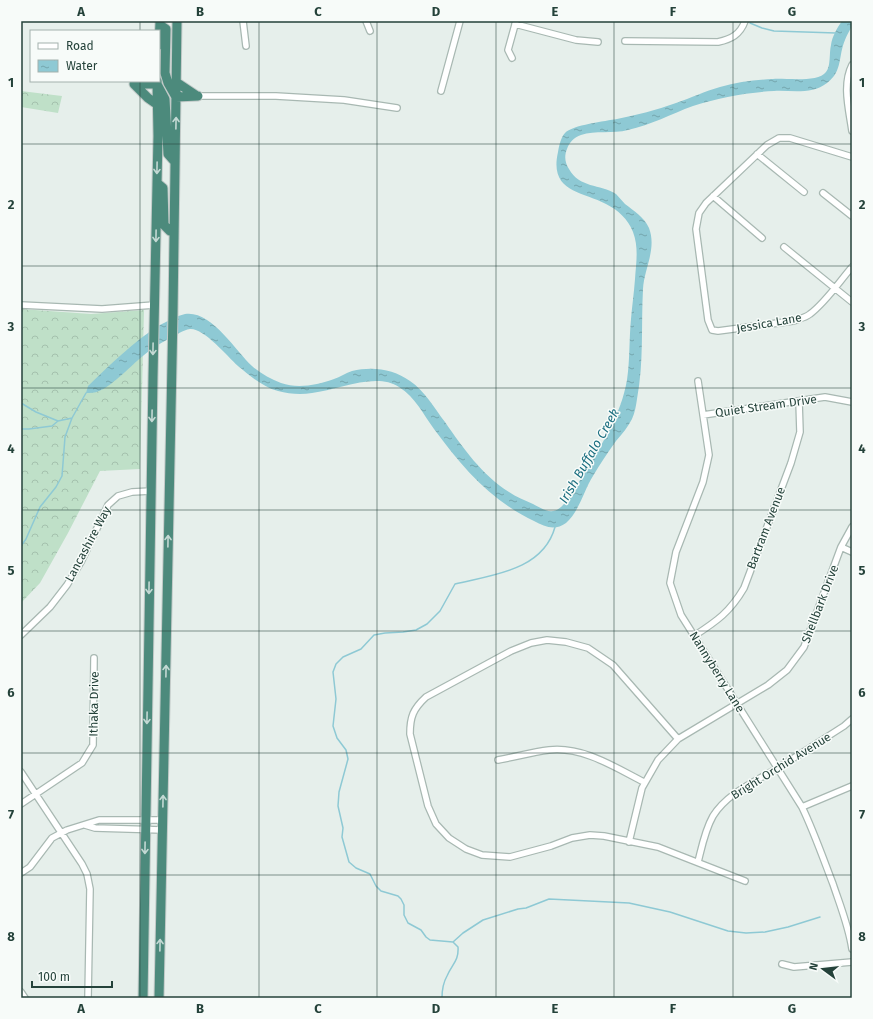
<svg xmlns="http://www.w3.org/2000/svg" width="873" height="1019" viewBox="0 0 873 1019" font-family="'Fira Sans',sans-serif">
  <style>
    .forest { fill: url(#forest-crowns) }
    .water { fill: url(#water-ripples) }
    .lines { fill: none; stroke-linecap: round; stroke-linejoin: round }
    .stream { stroke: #8ec9d4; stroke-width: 1.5 }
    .minor-casing { stroke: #a8b8b2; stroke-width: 8 }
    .trunk-casing { stroke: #c2cac8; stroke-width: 11 }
    .minor { stroke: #fff; stroke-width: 5.5 }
    .trunk { stroke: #4c8a7c; stroke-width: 9 }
    .oneway { stroke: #c4d9d4 }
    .grid { fill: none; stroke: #24423a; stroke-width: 1; stroke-opacity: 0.55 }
    .labels { text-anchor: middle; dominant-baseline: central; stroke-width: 3; stroke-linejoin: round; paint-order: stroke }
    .street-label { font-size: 12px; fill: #24423a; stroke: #f7fbf9 }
    .water-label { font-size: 13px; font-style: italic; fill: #1c6f80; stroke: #f7fbf9 }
    .neatline { fill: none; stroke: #24423a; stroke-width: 1.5 }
    .grid-label { font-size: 13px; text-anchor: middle; font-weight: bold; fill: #24423a }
  </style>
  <defs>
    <pattern id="forest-crowns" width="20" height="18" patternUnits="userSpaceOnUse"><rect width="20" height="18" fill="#bfe0c8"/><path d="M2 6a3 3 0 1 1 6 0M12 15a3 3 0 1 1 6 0" fill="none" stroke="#a4c1ad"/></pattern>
    <pattern id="water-ripples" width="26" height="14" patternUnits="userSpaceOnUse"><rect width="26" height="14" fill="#8ec9d4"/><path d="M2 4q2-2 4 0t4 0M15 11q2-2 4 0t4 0" fill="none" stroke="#74a5ad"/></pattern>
  </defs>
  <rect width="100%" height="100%" fill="#e6efeb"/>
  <path class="forest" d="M21,91L62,96L58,113L21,107Z
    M21,309L91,314L144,310L140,469L100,471L68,533L40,583L21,603Z"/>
  <path class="water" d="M842,21H852C852,29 848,32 845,40C838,56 843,71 827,83C812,95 791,90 774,91C749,92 717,98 693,106C671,114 651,125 628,130C613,134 595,130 581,135C574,137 569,143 567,149C564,156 565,163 569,169C579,188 600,184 616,194C619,197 622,201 625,204C634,211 644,217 649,228C657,249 644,269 643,289C641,326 644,362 637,399C636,406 635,412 632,419C628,427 622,434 616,441C608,452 600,464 593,476C584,490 579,512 566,523C555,531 545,527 534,521C490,500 463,468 434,429C423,414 416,398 399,387C376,372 338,390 312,393C301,395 289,394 278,391C263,387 250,376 238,366C227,356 204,328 190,329C183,330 176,335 171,338C158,344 147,352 137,361C128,369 110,387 99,391C95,393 90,393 86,393L88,386C111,364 133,342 160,325C168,321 176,316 185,314C211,310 235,350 252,366C260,373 271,379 281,383C298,389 317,385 334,379C340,377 346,373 352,371C372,366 394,369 410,381C425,391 434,408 445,422C463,448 482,475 509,492C516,497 525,500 533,504C544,510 553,516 563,505C572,495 578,483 585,472C603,443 621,414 627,380C630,360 629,340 631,319C632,306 634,293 635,279C636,263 639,248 633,232C628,219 618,210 606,204C581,191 549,192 558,152C559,146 561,137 565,133C572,125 606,121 617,119C637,115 656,110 676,103C691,98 705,91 720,87C737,82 756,80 773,79C786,78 818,83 826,72C831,66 829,53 831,45C832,37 837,28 842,21Z"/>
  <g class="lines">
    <path class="stream" d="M750,23L762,28L774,31L836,33
      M21,403L36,412L58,421
      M21,429H29L52,426L58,421L72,418L86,393
      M21,546L26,539L40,507L56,487L62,476L65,437L72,418
      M453,942L463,933L483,920L518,909L526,908L549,899L629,903L670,912L728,931L746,933L765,932L788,927L820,917
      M442,998C442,990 443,983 447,976C452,964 459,961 458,947L453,942L430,940L426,937L421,930L408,923L404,915V905L401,899L398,896L381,891L376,886L370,874L356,868L349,862L342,837L343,828L338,806L339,792L348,759L346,750L337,738L333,726L336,699L333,672L336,664L343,657L361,649L374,635L385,633L403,632L416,630L427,624L440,611L455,584C491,575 543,571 555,527"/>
    <defs>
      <path id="minor" d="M243,21L246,46
        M366,21L370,31
        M515,24L576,40L598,42
        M625,41L718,42C731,39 740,35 745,21
        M512,58L508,50L516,21
        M441,91L460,21
        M198,96H276L344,100L397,108
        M852,131C849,109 842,85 852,65
        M757,154L804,192
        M852,157L790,138H779L767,145L706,203L699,213L696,229L708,320L712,330L718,331L793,321C798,319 805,318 810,314C826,302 839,282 852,267
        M823,193L852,216
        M713,196L762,238
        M784,247L852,302
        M21,305L102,309L154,305
        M698,381L709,455L703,482L676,552L670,583L681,615L802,807C814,832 823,858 833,884C840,905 849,927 852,949
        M703,415L825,397L852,402
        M841,547L852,552
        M21,635L50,607L67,585L81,562L108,505L118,496L132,492L151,491
        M694,636C717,621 730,612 744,588L791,463L800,432L799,401
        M678,739L613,665L588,648L566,642L547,640L531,643L511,651L426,697C413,709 410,717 410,734L428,806L436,824L449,838L466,849L482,855L510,857L551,846L572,838L590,835L604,836L658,847L745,881
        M498,760C515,757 532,752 549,750C583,746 616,768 644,782
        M21,772L82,864L87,874L90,889L88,998
        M21,804L82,763L93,745L94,658
        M802,807L852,786
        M85,825L95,828L162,830
        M629,842L642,788L658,760L678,739L768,685L787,670L804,647L841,547L852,527
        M698,862C702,846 705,830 713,816C728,792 757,781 779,767C801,754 822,740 844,726L852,719
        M21,873L30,867L52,838L67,830L99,820H163
        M782,964L794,967L852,962
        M21,992L25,998"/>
      <path id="trunk" d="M160,25L166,29L165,73L168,83L176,97L198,96
        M159,45L160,22
        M176,82L197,96
        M134,84H157L165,99L168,154L175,162
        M134,84L148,98L158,105
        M157,183L163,188L164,225L170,231H174
        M143,998L153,377L158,136L157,81
        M159,998L173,313L177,21"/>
    </defs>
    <use href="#minor" class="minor-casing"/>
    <use href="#trunk" class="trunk-casing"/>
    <use href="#minor" class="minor"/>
    <use href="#trunk" class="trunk"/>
  </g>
  <defs><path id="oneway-shaft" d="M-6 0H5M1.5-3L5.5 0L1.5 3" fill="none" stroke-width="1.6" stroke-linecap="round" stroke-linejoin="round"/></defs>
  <g class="oneway">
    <use href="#oneway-shaft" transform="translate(176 123) rotate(-89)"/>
    <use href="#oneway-shaft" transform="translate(157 168) rotate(91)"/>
    <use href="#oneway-shaft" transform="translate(156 236) rotate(91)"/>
    <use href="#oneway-shaft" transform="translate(153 349) rotate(91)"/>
    <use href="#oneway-shaft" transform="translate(152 416) rotate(91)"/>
    <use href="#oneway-shaft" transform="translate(168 541) rotate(-89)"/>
    <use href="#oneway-shaft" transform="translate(149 588) rotate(91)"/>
    <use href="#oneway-shaft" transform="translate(166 671) rotate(-89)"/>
    <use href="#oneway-shaft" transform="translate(147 718) rotate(91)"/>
    <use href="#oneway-shaft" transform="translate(163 801) rotate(-89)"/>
    <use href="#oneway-shaft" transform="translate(145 848) rotate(91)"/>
    <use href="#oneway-shaft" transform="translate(160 945) rotate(-89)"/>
  </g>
  <path class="grid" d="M140,21V31M259,21V998M377,21V998M496,21V998M614,21V998M733,21V998M140,81V998M21,144H852M21,266H852M21,388H852M21,510H852M21,631H852M21,753H852M21,875H852"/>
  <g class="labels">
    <g class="street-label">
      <text transform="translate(769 323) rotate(-10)">Jessica Lane</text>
      <text transform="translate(766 406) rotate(-8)">Quiet Stream Drive</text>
      <text transform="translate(766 528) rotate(-69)">Bartram Avenue</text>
      <text transform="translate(88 544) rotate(-62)">Lancashire Way</text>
      <text transform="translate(820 604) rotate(-69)">Shellbark Drive</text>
      <text transform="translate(717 672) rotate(58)">Nannyberry Lane</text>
      <text transform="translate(94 704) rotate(-89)">Ithaka Drive</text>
      <text transform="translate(781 766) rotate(-32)">Bright Orchid Avenue</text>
    </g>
    <g class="water-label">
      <text transform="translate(589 456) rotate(-60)">Irish Buffalo Creek</text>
    </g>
  </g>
  <rect width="873" height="1019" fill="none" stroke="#f7fbf9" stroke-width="44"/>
  <rect x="30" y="30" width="130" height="52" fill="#f7fbf9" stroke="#a3b1ad"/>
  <rect x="38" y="43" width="20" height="6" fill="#ffffff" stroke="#a3b1ad"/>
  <text x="66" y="50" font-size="12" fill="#24423a">Road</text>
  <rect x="38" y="60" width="20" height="12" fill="url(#water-ripples)" stroke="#a3b1ad"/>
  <text x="66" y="70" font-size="12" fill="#24423a">Water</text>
  <g transform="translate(823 969) rotate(285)" stroke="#f7fbf9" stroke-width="3" paint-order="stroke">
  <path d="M0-3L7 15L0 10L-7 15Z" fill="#24423a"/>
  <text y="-6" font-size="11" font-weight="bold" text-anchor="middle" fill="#24423a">N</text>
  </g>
  <path d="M32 981v6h80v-6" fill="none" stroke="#24423a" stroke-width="2"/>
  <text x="38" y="981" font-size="12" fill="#24423a" stroke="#f7fbf9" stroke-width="3" paint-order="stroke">100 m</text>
  <rect x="22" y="22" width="829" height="975" class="neatline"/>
  <g class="grid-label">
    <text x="81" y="16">A</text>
    <text x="200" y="16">B</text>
    <text x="318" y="16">C</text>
    <text x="436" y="16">D</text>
    <text x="555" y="16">E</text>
    <text x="673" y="16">F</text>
    <text x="792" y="16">G</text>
    <text x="11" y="87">1</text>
    <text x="862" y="87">1</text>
    <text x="11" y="209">2</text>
    <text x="862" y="209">2</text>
    <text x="11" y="331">3</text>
    <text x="862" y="331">3</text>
    <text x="11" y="453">4</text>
    <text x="862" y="453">4</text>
    <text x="11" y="575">5</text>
    <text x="862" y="575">5</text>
    <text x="11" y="697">6</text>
    <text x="862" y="697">6</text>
    <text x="11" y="819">7</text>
    <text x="862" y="819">7</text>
    <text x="11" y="941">8</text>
    <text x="862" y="941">8</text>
    <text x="81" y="1013">A</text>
    <text x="200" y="1013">B</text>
    <text x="318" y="1013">C</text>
    <text x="436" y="1013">D</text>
    <text x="555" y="1013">E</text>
    <text x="673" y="1013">F</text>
    <text x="792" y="1013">G</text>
  </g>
</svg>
